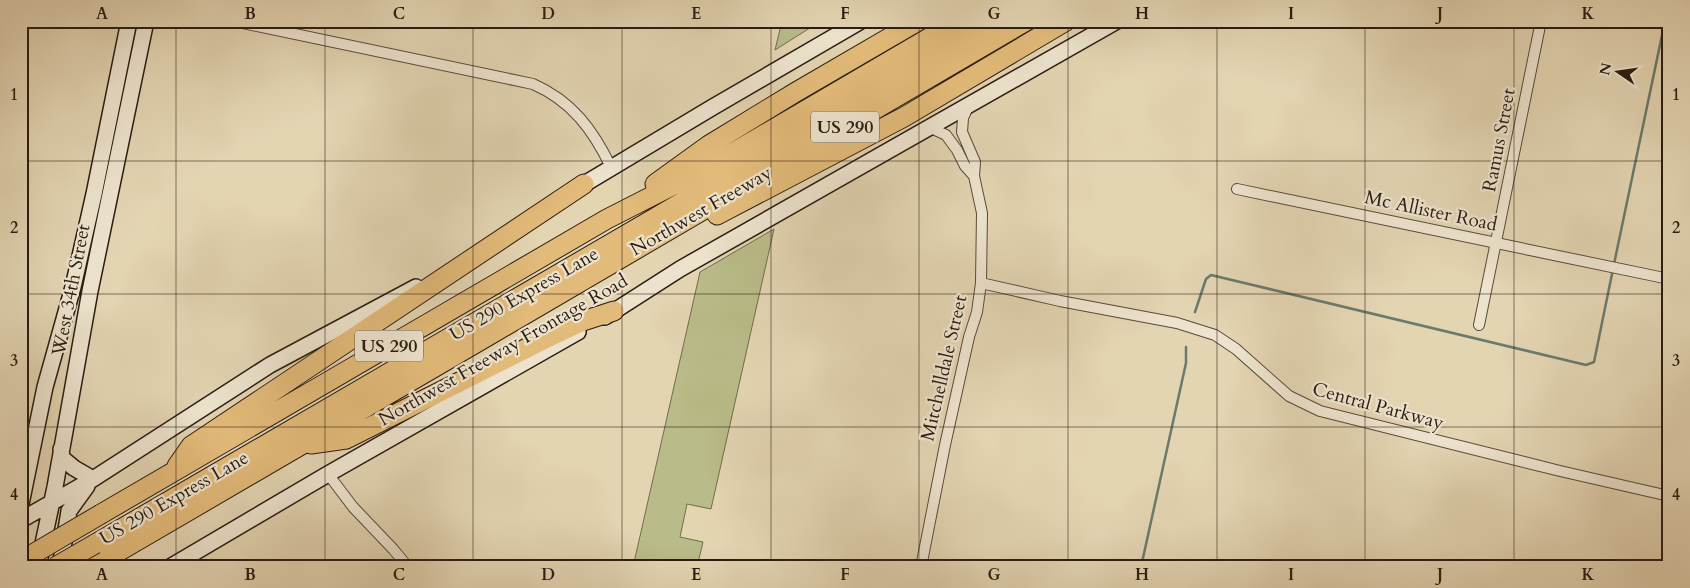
<svg xmlns="http://www.w3.org/2000/svg" width="1690" height="588" viewBox="0 0 1690 588" font-family="Cardo,serif">
  <style>
    .green { fill: #b9bb88; stroke: #716c4c }
    .lines { fill: none; stroke-linecap: round; stroke-linejoin: round }
    .stream { stroke: #6a7a6c; stroke-width: 2.5 }
    .street-casing { stroke: #584a39; stroke-width: 12 }
    .secondary-casing { stroke: #291c11; stroke-width: 18 }
    .highway-casing { stroke: #291c11; stroke-width: 21 }
    .street { stroke: #ede3cd; stroke-width: 10 }
    .secondary { stroke: #ede3cd; stroke-width: 15 }
    .highway { stroke: #e2ba79; stroke-width: 19 }
    .highway-bridge-casing { stroke: #291c11; stroke-width: 21; stroke-linecap: butt }
    .highway-bridge { stroke: #e2ba79; stroke-width: 19 }
    .grid { fill: none; stroke: #291c11; stroke-width: 1; stroke-opacity: 0.55 }
    .labels { text-anchor: middle; dominant-baseline: central; stroke-width: 4.5; stroke-linejoin: round; paint-order: stroke }
    .shield { fill: #ede3cd; stroke: #645849; stroke-width: 1 }
    .shield-label { font-size: 18px; font-weight: bold; fill: #291c11 }
    .street-label { font-size: 19px; fill: #291c11; stroke: #ede3cd }
    .neatline { fill: none; stroke: #291c11; stroke-width: 2 }
    .grid-label { font-size: 16px; text-anchor: middle; font-weight: bold; fill: #291c11 }
  </style>
  <rect width="100%" height="100%" fill="#e3d4b2"/>
  <filter id="stains"><feTurbulence type="fractalNoise" baseFrequency=".004" numOctaves="4"/><feColorMatrix values="0 0 0 0 .2 0 0 0 0 .09 0 0 0 0 .02 0 0 0 .5 -.17"/></filter>
  <radialGradient id="worn" r=".72"><stop offset=".6" stop-color="#630" stop-opacity="0"/><stop offset="1" stop-color="#630" stop-opacity=".3"/></radialGradient>
  <path class="green" d="M782,21H821L775,50Z
    M774,229L711,509L687,504L680,537L703,542L697,567H633L700,272Z"/>
  <g class="lines">
    <path class="stream" d="M1614,264L1665,21
      M1195,312L1206,279L1211,275L1586,365L1594,362L1613,269
      M1141,567L1186,363V347"/>
    <defs>
      <path id="street" d="M233,21L533,84C572,101 593,130 611,167
        M929,127L946,135L957,150L965,166L974,176
        M1237,189L1669,279
        M981,283L1060,301L1177,323L1215,335L1236,349L1289,396L1320,411L1560,471L1669,496
        M1479,325L1541,21
        M328,474L353,507L393,549L408,567
        M921,567L945,445L969,337L977,312L981,283L982,213L974,176L975,162L962,132L963,118L969,105"/>
      <path id="secondary" d="M576,189L713,107L861,21
        M605,317L680,269L1117,21
        M61,449L62,458L74,468L93,479
        M21,504L45,387L73,287L94,194L129,21
        M21,520L93,479L270,365L416,287
        M38,567L55,487L90,291L146,21
        M60,567L69,511L87,486
        M170,567L328,474L578,332"/>
      <path id="highway" d="M655,184L709,145L796,92L918,21
        M717,215L904,117L1066,21
        M311,444L346,439L545,339L583,321L614,311
        M177,466L191,446L584,184
        M101,514L607,219L705,169L958,21
        M95,544L993,21
        M92,567C404,386 714,203 1026,21"/>
    </defs>
    <use href="#street" class="street-casing"/>
    <use href="#secondary" class="secondary-casing"/>
    <use href="#highway" class="highway-casing"/>
    <use href="#street" class="street"/>
    <use href="#secondary" class="secondary"/>
    <use href="#highway" class="highway"/>
    <defs>
      <path id="highway-bridge" d="M21,561L101,514
        M55,567L95,544"/>
    </defs>
    <use href="#highway-bridge" class="highway-bridge-casing"/>
    <use href="#highway-bridge" class="highway-bridge"/>
  </g>
  <path class="grid" d="M176,21V567M325,21V567M473,21V567M622,21V567M771,21V567M919,21V567M1068,21V567M1217,21V567M1365,21V567M1514,21V567M21,161H1669M21,294H1669M21,427H1669"/>
  <g class="labels">
    <g class="shield">
      <rect x="811" y="111.5" width="68" height="31" rx="4"/>
      <rect x="355" y="330.5" width="68" height="31" rx="4"/>
    </g>
    <g class="shield-label">
      <text x="845" y="127">US 290</text>
      <text x="389" y="346">US 290</text>
    </g>
    <g class="street-label">
      <text transform="translate(1499 140) rotate(-79)">Ramus Street</text>
      <text transform="translate(701 211) rotate(-30)">Northwest Freeway</text>
      <text transform="translate(1431 211) rotate(12)">Mc Allister Road</text>
      <text transform="translate(71 290) rotate(-79)">West 34th Street</text>
      <text transform="translate(524 294) rotate(-30)">US 290 Express Lane</text>
      <text transform="translate(503 350) rotate(-30)">Northwest Freeway Frontage Road</text>
      <text transform="translate(944 368) rotate(-77)">Mitchelldale Street</text>
      <text transform="translate(1378 406) rotate(15)">Central Parkway</text>
      <text transform="translate(174 498) rotate(-30)">US 290 Express Lane</text>
    </g>
  </g>
  <rect width="1690" height="588" fill="none" stroke="#e3d4b2" stroke-width="55"/>
  <g transform="translate(1618 72) rotate(283)" stroke="#ede3cd" stroke-width="4" paint-order="stroke">
  <path d="M0-4L9 19L0 12L-9 19Z" fill="#291c11"/>
  <text y="-8" font-size="14" font-weight="bold" text-anchor="middle" fill="#291c11">N</text>
  </g>
  <rect x="28" y="28" width="1634" height="532" class="neatline"/>
  <g class="grid-label">
    <text x="102" y="19">A</text>
    <text x="250" y="19">B</text>
    <text x="399" y="19">C</text>
    <text x="548" y="19">D</text>
    <text x="696" y="19">E</text>
    <text x="845" y="19">F</text>
    <text x="994" y="19">G</text>
    <text x="1142" y="19">H</text>
    <text x="1291" y="19">I</text>
    <text x="1440" y="19">J</text>
    <text x="1588" y="19">K</text>
    <text x="14" y="100">1</text>
    <text x="1676" y="100">1</text>
    <text x="14" y="233">2</text>
    <text x="1676" y="233">2</text>
    <text x="14" y="366">3</text>
    <text x="1676" y="366">3</text>
    <text x="14" y="500">4</text>
    <text x="1676" y="500">4</text>
    <text x="102" y="580">A</text>
    <text x="250" y="580">B</text>
    <text x="399" y="580">C</text>
    <text x="548" y="580">D</text>
    <text x="696" y="580">E</text>
    <text x="845" y="580">F</text>
    <text x="994" y="580">G</text>
    <text x="1142" y="580">H</text>
    <text x="1291" y="580">I</text>
    <text x="1440" y="580">J</text>
    <text x="1588" y="580">K</text>
  </g>
  <rect width="100%" height="100%" filter="url(#stains)"/>
  <rect width="100%" height="100%" fill="url(#worn)"/>
</svg>
